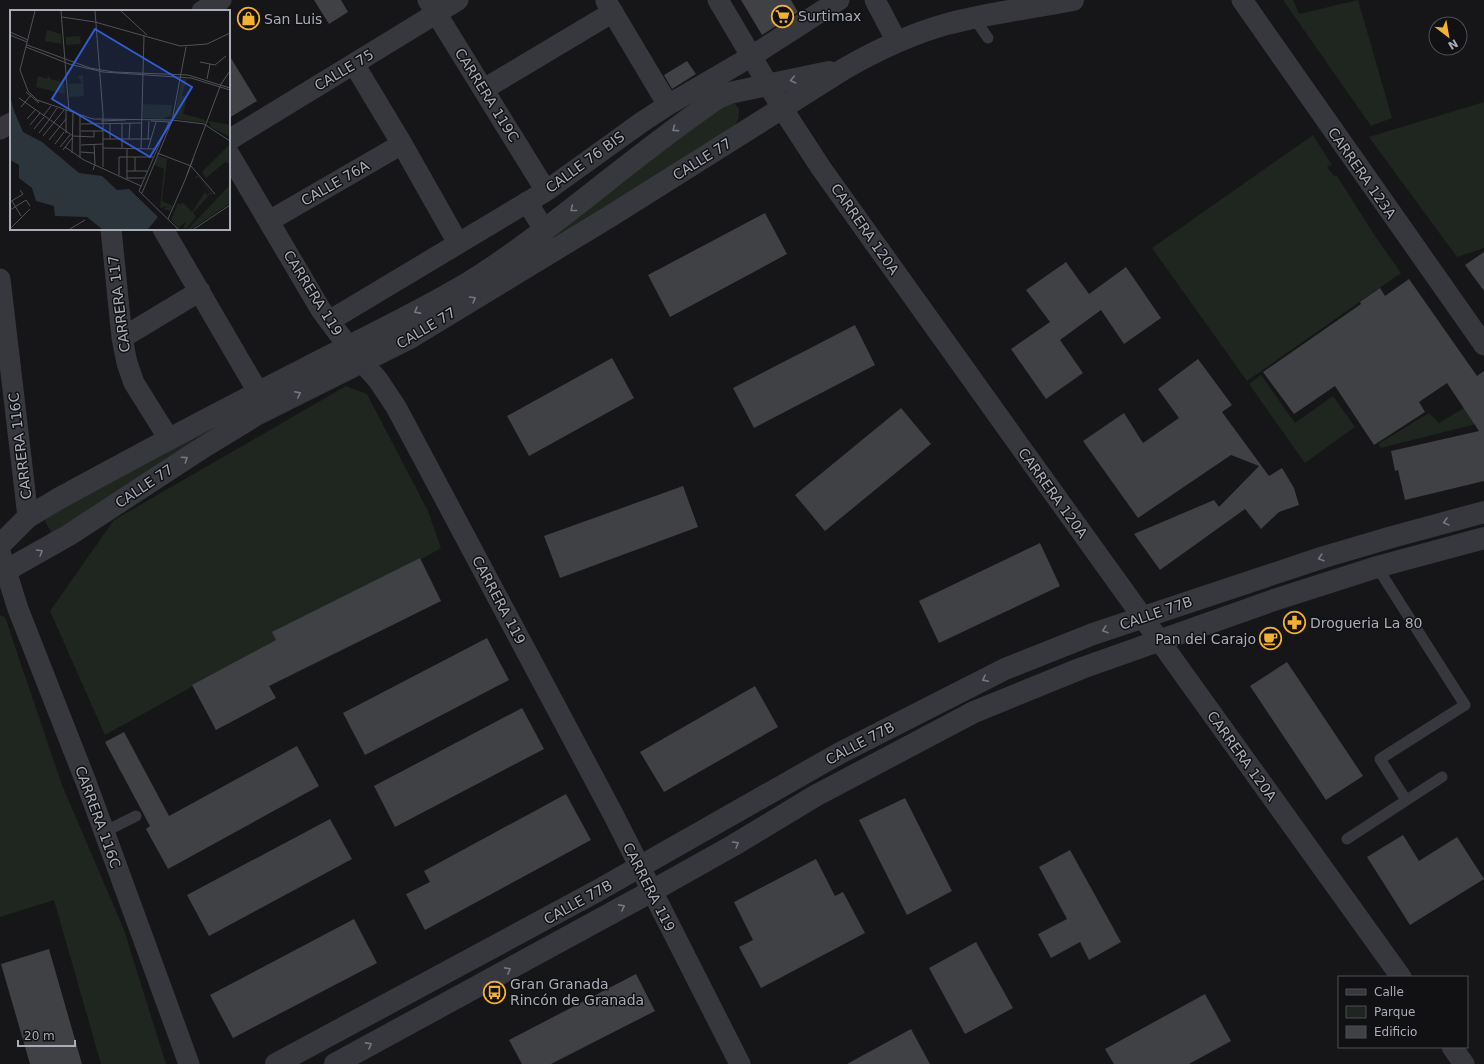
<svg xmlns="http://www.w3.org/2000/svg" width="1484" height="1064" viewBox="0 0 1484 1064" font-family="'DejaVu Sans',sans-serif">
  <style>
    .green { fill: #1e261f }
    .building { fill: #404145 }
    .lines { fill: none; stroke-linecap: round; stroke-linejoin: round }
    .service { stroke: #37383d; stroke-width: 11 }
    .minor { stroke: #37383d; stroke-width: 21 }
    .tertiary { stroke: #37383d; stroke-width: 22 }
    .oneway { stroke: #757881 }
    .labels { text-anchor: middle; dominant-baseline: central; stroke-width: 3; stroke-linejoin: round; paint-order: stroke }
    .poi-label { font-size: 14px; fill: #a8adb8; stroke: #111113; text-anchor: start }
    .street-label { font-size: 14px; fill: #a8adb8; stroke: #111113 }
    .inset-road { fill: none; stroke: #505258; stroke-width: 1 }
    .view { fill: #325cd3; fill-opacity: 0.15; stroke: #325cd3; stroke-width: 2 }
    .inset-edge { fill: none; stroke: #a8adb8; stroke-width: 2 }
  </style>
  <rect width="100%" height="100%" fill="#161618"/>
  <path class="green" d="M1283,0H1293L1299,14L1358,0L1392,118L1371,126Z
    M734,102L739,109L738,120L733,128L516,263L698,116Z
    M1484,102V248L1457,257L1369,137Z
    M1313,135L1332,165L1327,167L1334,176H1337L1375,236L1401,273L1247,381L1152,248Z
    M1261,375L1295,423L1333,396L1355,427L1305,463L1249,384Z
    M346,386L367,394L428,511L441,548L105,735L50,611L114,520Z
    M1469,405L1484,422L1381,448L1378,444L1429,413L1439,423Z
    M249,410L192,441L132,482L52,534L43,517L70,499Z
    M0,615L5,617L62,785L124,930L166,1064H101L54,900L0,917Z"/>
  <path class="building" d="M314,0H341L348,12L329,24Z
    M741,0H791L798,12L762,35Z
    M229,55L257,101L229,118Z
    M687,61L696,74L672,89L664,75Z
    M765,213L787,254L670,317L648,275Z
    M1484,252V291L1465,265Z
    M1066,262L1089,294L1126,267L1161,318L1124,344L1101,310L1060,340L1083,373L1046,399L1011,349L1050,322L1026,290Z
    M1409,279L1477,376L1484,371V481L1405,500L1398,470L1395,471L1391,451L1479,431L1447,383L1419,402L1425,412L1374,445L1335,386L1294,414L1263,372L1361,304L1360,302L1380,288L1385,296Z
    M855,325L875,365L754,428L733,388Z
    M612,358L634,398L529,456L507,416Z
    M1198,359L1232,405L1222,412L1269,476L1282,468L1294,488L1299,505L1279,512L1261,529L1245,509L1160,570L1134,534L1214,500L1219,507L1259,466L1231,455L1138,518L1083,441L1124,413L1143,443L1179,418L1158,389Z
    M901,408L931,444L825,531L795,495Z
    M683,486L698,527L560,578L544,536Z
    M1040,543L1060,586L939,643L919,601Z
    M420,558L441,601L269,686L276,698L216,730L192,685L276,640L272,632Z
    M487,638L509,680L365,755L343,713Z
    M1287,662L1363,776L1326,800L1250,686Z
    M755,686L778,727L664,792L640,752Z
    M522,708L544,749L395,827L374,786Z
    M124,732L169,816L297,746L319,786L168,869L146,829L150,826L105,742Z
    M566,794L591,840L425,930L406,894L430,882L424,871Z
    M905,798L952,891L907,915L859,820Z
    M330,819L352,859L209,936L187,895Z
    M1403,835L1419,861L1457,837L1484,879L1410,925L1367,857Z
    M1070,850L1121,942L1089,960L1080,942L1051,958L1038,934L1067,919L1039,867Z
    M816,859L835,896L843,892L865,933L761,988L739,947L753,940L734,902Z
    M354,919L377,963L233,1038L210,995Z
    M976,942L1013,1008L965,1034L929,968Z
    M49,949L82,1064H30L1,964Z
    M636,974L655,1011L551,1064H522L509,1040Z
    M1205,994L1231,1041L1189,1064H1114L1105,1049Z
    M911,1029L930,1064H847Z"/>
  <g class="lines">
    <path class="service" d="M974,18L988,38
      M1377,567L1465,705L1380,759L1406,800
      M104,832L136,816
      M1347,839L1442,777"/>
    <path class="minor" d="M428,0L546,191
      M718,0L782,108L821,168L1019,445L1401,977
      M875,0L897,42
      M1242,0L1484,345
      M606,1L668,105
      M202,11L221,0
      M354,64L402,144L458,243
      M484,89L613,12
      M0,129L11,123
      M229,140L458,0
      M229,154L321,310L348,346L378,380L396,407L613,814L740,1064
      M527,202L545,231
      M269,221L402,144
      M111,229L122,338L127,363L134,383L169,439
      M163,229L258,392
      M0,279L28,517
      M329,321L546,191L642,122L668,105L752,56L839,0
      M122,338L200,291
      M0,552L18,609L86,782L189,1064
      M1452,1047L1464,1064"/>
    <path class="tertiary" d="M0,545L28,517L58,499C140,454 223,410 306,368C360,340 416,314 468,283C556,228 632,156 718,98L729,93L829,72
      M0,574L69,535L199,450L256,415L408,339L609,217L844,69C877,50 911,34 947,24C988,13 1031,8 1073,0
      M276,1064L597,891L840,753L1005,669L1093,634L1324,557L1392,537L1484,512
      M335,1064L652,891L734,845L815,796L974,712L1082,668L1274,600L1377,567L1484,538"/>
  </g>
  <defs><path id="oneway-chevron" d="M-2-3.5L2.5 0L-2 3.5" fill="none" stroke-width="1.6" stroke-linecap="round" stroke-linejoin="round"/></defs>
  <g class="oneway">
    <use href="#oneway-chevron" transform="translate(793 80) rotate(168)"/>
    <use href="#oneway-chevron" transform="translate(675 129) rotate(143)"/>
    <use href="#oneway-chevron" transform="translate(573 209) rotate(141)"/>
    <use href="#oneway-chevron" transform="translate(473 299) rotate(-31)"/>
    <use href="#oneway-chevron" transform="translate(417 311) rotate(151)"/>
    <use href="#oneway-chevron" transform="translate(298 394) rotate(-26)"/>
    <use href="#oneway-chevron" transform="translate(185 459) rotate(-34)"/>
    <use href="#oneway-chevron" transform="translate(1446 522) rotate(165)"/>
    <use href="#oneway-chevron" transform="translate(40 552) rotate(-31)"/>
    <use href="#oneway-chevron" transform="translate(1321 558) rotate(162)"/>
    <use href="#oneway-chevron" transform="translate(1105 630) rotate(161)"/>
    <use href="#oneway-chevron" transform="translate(985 679) rotate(153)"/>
    <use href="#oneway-chevron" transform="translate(736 844) rotate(-31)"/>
    <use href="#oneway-chevron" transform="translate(622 907) rotate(-28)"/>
    <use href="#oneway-chevron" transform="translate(508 970) rotate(-29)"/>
    <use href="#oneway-chevron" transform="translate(369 1045) rotate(-29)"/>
  </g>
  <defs>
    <symbol id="supermarket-ring" viewBox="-11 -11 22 22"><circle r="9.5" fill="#111113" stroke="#f2b134" stroke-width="1.5"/><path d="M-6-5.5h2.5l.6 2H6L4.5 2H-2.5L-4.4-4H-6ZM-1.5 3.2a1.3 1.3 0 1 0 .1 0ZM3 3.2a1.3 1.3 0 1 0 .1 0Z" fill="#f2b134"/></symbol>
    <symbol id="shop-ring" viewBox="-11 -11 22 22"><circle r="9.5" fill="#111113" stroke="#f2b134" stroke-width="1.5"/><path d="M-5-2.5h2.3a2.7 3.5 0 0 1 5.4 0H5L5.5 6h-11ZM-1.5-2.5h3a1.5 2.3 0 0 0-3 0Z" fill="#f2b134"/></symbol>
    <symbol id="pharmacy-ring" viewBox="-11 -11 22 22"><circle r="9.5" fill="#111113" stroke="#f2b134" stroke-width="1.5"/><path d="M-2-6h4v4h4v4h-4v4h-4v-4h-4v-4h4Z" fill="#f2b134"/></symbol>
    <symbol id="cafe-ring" viewBox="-11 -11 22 22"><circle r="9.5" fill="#111113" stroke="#f2b134" stroke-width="1.5"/><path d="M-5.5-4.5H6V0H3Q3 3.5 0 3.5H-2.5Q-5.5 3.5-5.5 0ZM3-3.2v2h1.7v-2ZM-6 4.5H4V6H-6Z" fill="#f2b134"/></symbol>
    <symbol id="bus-ring" viewBox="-11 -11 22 22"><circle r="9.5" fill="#111113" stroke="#f2b134" stroke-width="1.5"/><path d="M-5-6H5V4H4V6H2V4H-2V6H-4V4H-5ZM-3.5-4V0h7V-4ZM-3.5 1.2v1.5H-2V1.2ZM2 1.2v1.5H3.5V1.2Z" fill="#f2b134"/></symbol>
  </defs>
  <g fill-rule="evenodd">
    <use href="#supermarket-ring" x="770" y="4" width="25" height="25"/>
    <use href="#shop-ring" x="236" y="6" width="25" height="25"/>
    <use href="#pharmacy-ring" x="1282" y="610" width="25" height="25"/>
    <use href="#cafe-ring" x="1258" y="626" width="25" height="25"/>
    <use href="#bus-ring" x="482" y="980" width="25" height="25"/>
  </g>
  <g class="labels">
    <g class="poi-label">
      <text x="798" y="16">Surtimax</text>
      <text x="264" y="19">San Luis</text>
      <text x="1310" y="623">Drogueria La 80</text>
      <text x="1256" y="639" text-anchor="end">Pan del Carajo</text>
      <text x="510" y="984">Gran Granada<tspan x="510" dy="16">Rincón de Granada</tspan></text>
    </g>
    <g class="street-label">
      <text transform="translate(344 70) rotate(-31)">CALLE 75</text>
      <text transform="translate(487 95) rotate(58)">CARRERA 119C</text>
      <text transform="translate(702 159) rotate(-32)">CALLE 77</text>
      <text transform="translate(585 162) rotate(-36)">CALLE 76 BIS</text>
      <text transform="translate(1362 173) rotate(55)">CARRERA 123A</text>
      <text transform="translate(335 183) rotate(-30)">CALLE 76A</text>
      <text transform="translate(865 229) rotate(55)">CARRERA 120A</text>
      <text transform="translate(313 293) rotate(58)">CARRERA 119</text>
      <text transform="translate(119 304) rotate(-97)">CARRERA 117</text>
      <text transform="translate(426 328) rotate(-31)">CALLE 77</text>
      <text transform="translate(20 446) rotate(-97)">CARRERA 116C</text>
      <text transform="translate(144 486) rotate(-34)">CALLE 77</text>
      <text transform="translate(1053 493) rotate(54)">CARRERA 120A</text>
      <text transform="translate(499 600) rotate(62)">CARRERA 119</text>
      <text transform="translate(1156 613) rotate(-19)">CALLE 77B</text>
      <text transform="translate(860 743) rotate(-28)">CALLE 77B</text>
      <text transform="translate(1242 756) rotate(54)">CARRERA 120A</text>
      <text transform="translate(98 817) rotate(70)">CARRERA 116C</text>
      <text transform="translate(649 887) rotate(63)">CARRERA 119</text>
      <text transform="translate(578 902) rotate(-29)">CALLE 77B</text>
    </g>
  </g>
  <g transform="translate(10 10)">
    <rect width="220" height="220" fill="#161618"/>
    <path d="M37,20L51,24L52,34L35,31ZM70,26L71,34L56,35V27ZM38,65L40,69L48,71L49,67L50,72L54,73L55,84L26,77L28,66L37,69ZM73,65L74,86L59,87V74L72,73L68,66ZM172,69H177L172,86L177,87L173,104L196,110L195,113L165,109L164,107ZM133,94L162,95L161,105L153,109L133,108ZM199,111L220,115V127L201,117ZM220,134V154L215,152L196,168L192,162ZM148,146L157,149L152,191L163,196L160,201L153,199L159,196L150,198L154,159L144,155ZM187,165L203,185L200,184L183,203L186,207L176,219L173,218L176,212L169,217V219L161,210L168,193L170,195L172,192L182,202L195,182L197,185L200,183L188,167L185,169ZM220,175V193L182,219H178Z" fill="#1e261f"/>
    <path d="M0,86L4,101L13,122L32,132L69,163L92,166L107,180L119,179L148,207L138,219H92L77,207L45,206L44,196L26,191L22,178L9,168V155L0,150Z" fill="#2c353c"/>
    <path class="inset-road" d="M25,1L10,60L18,81L27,90L83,109L162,110L194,114L220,131M51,1L59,101M85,1L93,104V157M111,1L137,25M52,7L85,12L170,36L197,34L220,23M0,22L18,30M0,25L17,32M17,35L80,58L104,62L178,65L220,78M16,37L59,54L93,62L181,68L220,80M190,52L205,55L216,46M197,69L200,54M16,82L29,93M9,88L63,126L84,127V121M11,97L21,85M33,106L41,96M17,109L25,100M39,110L47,98M91,111L116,110M141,111L160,112M159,112L129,181L168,219M112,113V138M71,114L131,113M20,115L30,103M24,119L34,107M71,121H93M29,123L39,110M56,123V100M33,126L54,100M93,129H141M100,129V114M119,129L120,113M138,129L139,111M39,130L56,109M45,134L54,122M71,135L93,134M50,137L60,125M55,137L74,150L131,176M93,138L146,139M131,139L134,25M138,139L146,112M53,140L62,128M71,142L84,143M62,143L63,103M147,143L181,156L205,184M70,148V105M83,160L85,154L84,134M117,161H137M125,161V147M109,165V147H143M177,165L183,149M117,168H134M117,169V138M175,170L211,74L220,61M132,183L162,111L176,37M2,191L11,206M0,192L13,184L10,180M0,200L16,190L20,196M158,209L175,170M0,219L20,199M60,219L75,210M184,219L220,195"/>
    <path class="view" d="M85,19L182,77L140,147L42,89Z"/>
    <rect width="220" height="220" class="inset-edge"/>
  </g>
  <rect x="1338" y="976" width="130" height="72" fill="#111113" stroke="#4d4f55"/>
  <rect x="1346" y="989" width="20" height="6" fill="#37383d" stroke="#4d4f55"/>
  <text x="1374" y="996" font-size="12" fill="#a8adb8">Calle</text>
  <rect x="1346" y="1006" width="20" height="12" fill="#1e261f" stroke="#4d4f55"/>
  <text x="1374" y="1016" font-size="12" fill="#a8adb8">Parque</text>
  <rect x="1346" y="1026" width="20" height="12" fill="#404145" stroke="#4d4f55"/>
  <text x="1374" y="1036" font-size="12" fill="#a8adb8">Edificio</text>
  <g transform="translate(1448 36) rotate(149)"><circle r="19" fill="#111113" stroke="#4d4f55"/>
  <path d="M0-3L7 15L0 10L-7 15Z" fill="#f2b134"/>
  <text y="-6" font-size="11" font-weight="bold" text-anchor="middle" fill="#a8adb8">N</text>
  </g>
  <path d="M18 1040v6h57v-6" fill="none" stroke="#a8adb8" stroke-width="2"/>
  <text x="24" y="1040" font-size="12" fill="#a8adb8" stroke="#111113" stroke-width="3" paint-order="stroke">20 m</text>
</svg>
